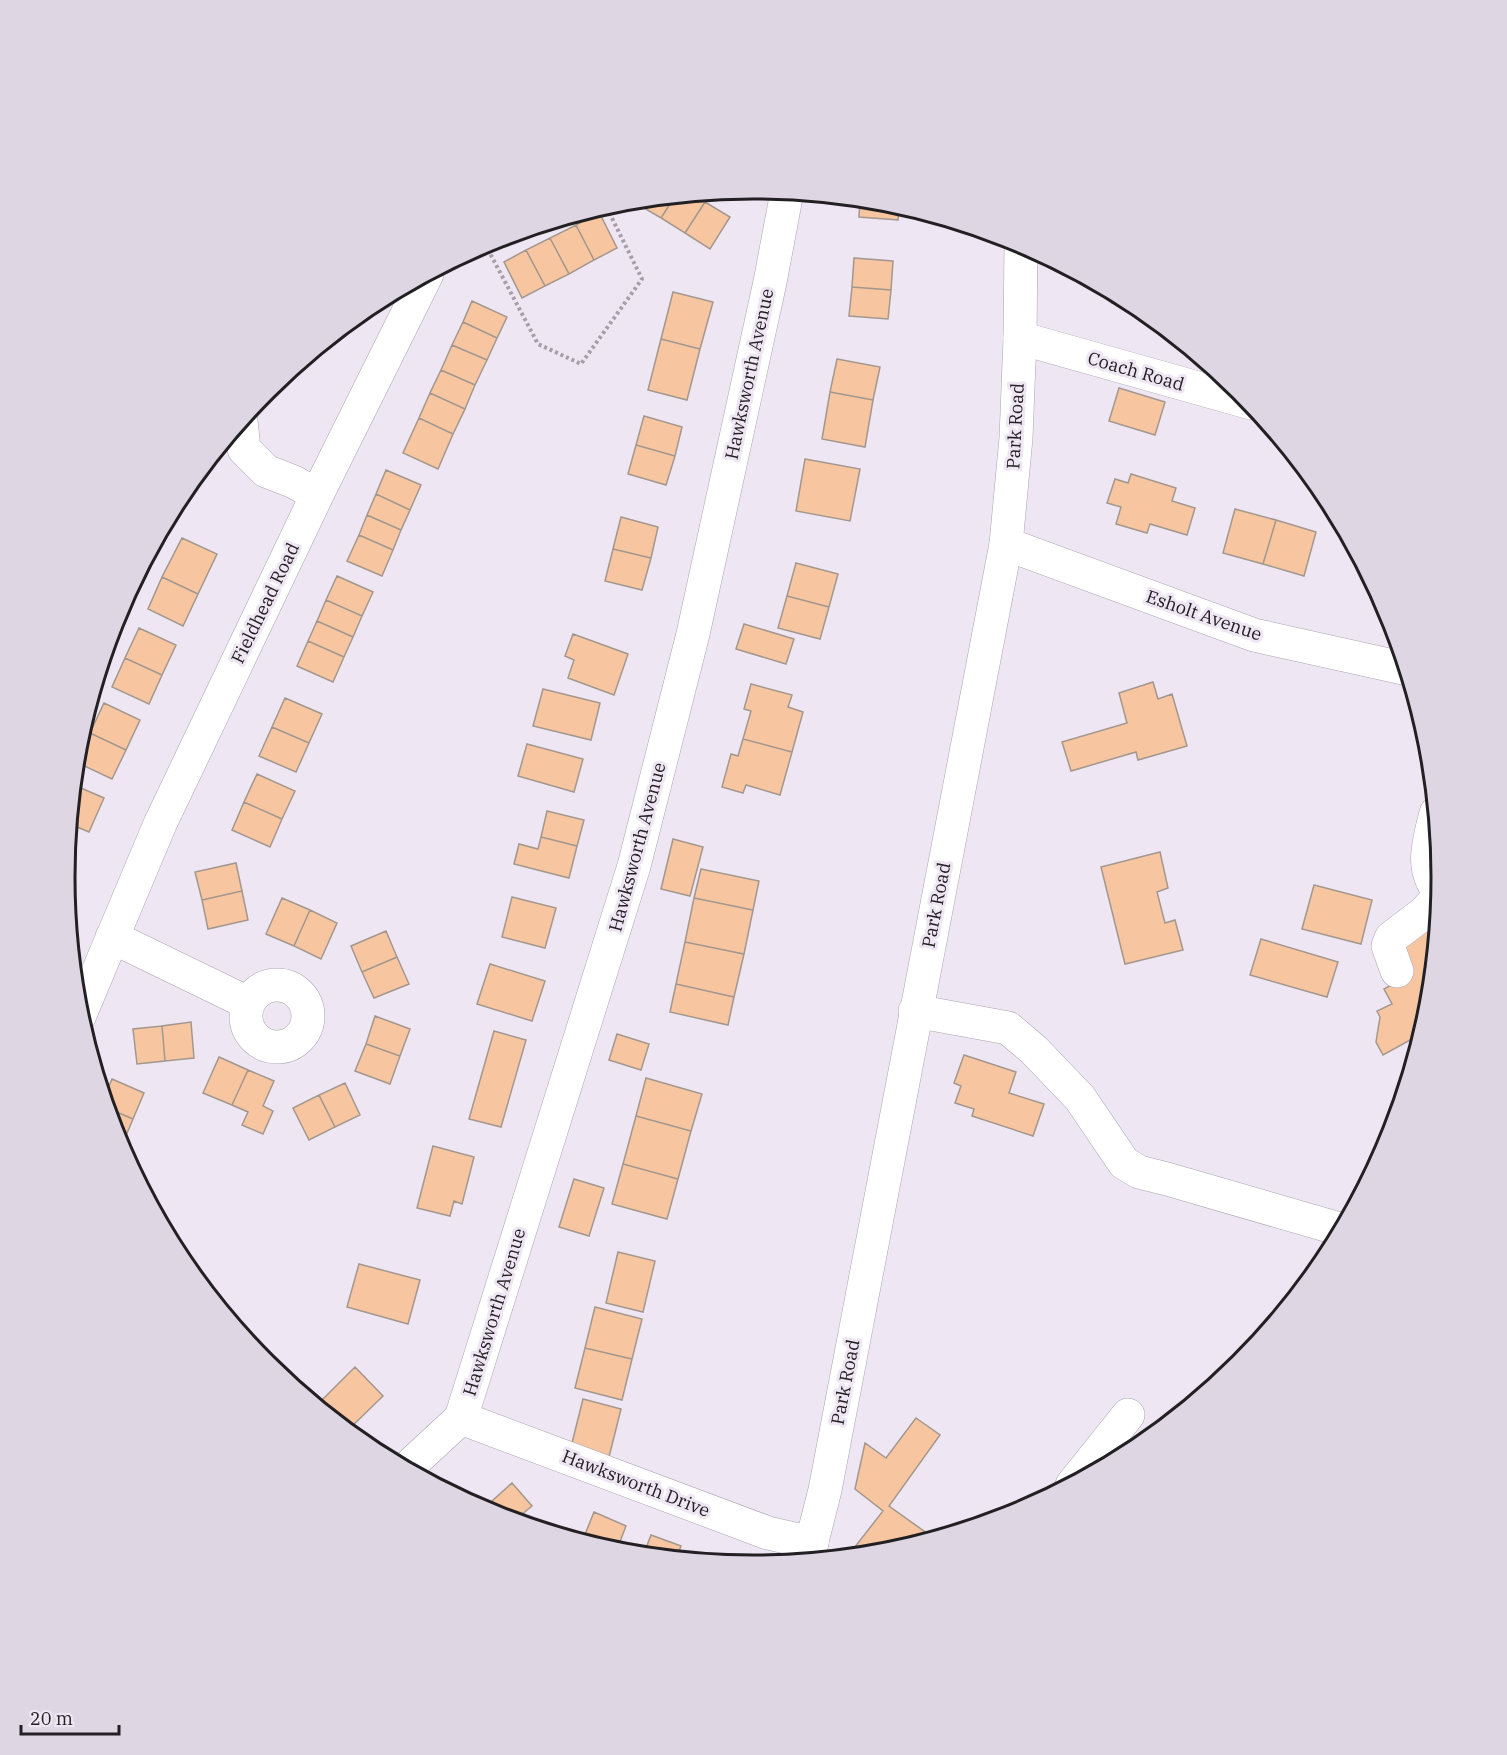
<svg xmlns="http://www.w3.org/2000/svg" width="1507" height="1755" viewBox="0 0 1507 1755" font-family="'IBM Plex Serif',serif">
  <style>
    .building { fill: #f7c6a1; stroke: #a3978e; stroke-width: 1.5 }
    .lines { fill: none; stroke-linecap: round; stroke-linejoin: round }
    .minor-casing { stroke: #aca4b1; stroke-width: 34 }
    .major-casing { stroke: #aca4b1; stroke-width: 34 }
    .path { stroke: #a59fa8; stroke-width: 4; stroke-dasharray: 3 3; stroke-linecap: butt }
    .minor { stroke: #fff; stroke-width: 33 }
    .major { stroke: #fff; stroke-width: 33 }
    .labels { text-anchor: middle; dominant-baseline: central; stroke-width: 6; stroke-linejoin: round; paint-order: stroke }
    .street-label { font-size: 18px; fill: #232024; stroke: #eee6f2 }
    .rim { fill: none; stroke: #232024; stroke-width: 3 }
  </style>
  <rect width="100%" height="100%" fill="#eee6f2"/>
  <path class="building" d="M693,194L705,202L685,233L661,218L675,196Z
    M675,196L661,218L639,205L643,199Z
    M860,199L888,202L899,205L898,220L859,217Z
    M705,202L730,217L710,249L685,233Z
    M599,212L617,248L594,260L576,225Z
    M576,225L594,260L569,274L550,238Z
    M550,238L569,274L545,286L526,250Z
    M526,250L545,286L522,298L504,262Z
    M854,258L893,261L891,290L852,287Z
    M852,287L891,290L888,319L849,316Z
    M1106,289L1124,298L1112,303Z
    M673,292L713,302L700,349L661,339Z
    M472,301L507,317L497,338L463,322Z
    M463,322L497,338L487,360L452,345Z
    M661,339L700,349L687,400L648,390Z
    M452,345L487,360L475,385L441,370Z
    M837,359L880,367L873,400L830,392Z
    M441,370L475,385L465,409L430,393Z
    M1119,388L1165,402L1155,435L1109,421Z
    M830,392L873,400L865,447L822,439Z
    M430,393L465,409L453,434L419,418Z
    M644,416L682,427L675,456L636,445Z
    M419,418L453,434L438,469L403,453Z
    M636,445L675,456L666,485L628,474Z
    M805,459L860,469L850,521L796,511Z
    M386,470L421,485L410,510L376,494Z
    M1131,474L1176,488L1172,501L1195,508L1187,535L1150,524L1147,533L1116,524L1121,507L1107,503L1115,479L1128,483Z
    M376,494L410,510L401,530L367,515Z
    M1235,509L1276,520L1263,564L1223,553Z
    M367,515L401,530L393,550L359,535Z
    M621,517L658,527L651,558L613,549Z
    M1276,520L1316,532L1304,576L1263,564Z
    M359,535L393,550L382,576L347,561Z
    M182,538L217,554L198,594L162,577Z
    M613,549L651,558L642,590L605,581Z
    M796,563L838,574L829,607L787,596Z
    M337,576L373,592L362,616L326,600Z
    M162,577L198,594L183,626L148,609Z
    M787,596L829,607L820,639L778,628Z
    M326,600L362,616L353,637L317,621Z
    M317,621L353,637L344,657L308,641Z
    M744,624L794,639L786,664L736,649Z
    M139,628L176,645L162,675L125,658Z
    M573,634L628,654L614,695L568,678L574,660L565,656Z
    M308,641L344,657L333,682L297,666Z
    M125,658L162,675L149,704L112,687Z
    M1153,682L1158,699L1172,694L1187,746L1138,760L1136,752L1071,771L1062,742L1127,723L1119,693Z
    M751,684L792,695L788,707L803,712L792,752L743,739L751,711L744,709Z
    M543,689L600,703L591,740L533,726Z
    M285,698L322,714L309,743L272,727Z
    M104,703L140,720L126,750L90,733Z
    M272,727L309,743L296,772L259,756Z
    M90,733L126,750L112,779L76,762Z
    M743,739L792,752L780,795L746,785L743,793L722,787L731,754L738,756Z
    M527,744L583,759L574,792L518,776Z
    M257,774L295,791L282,819L244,802Z
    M74,785L104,798L89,832L70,824Z
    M244,802L282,819L270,847L232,830Z
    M547,811L584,820L577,846L541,837Z
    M541,837L577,846L569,878L514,864L519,844L538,849Z
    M673,839L703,847L690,896L661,889Z
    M1160,852L1168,888L1157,892L1165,923L1175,920L1183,950L1125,964L1101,867Z
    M236,863L242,891L202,900L195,872Z
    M701,869L759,881L753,910L694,898Z
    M1314,885L1372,900L1361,944L1302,929Z
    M242,891L248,920L208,929L202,900Z
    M512,897L556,908L545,948L502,937Z
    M282,898L310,910L294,946L266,934Z
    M694,898L753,910L744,954L685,942Z
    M310,910L337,923L321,959L294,946Z
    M1429,928L1436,942L1430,1004L1427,1005L1429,1012L1423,1033L1383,1055L1376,1042L1380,1017L1377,1011L1392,1004L1384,989L1411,974L1396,945Z
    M386,931L397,957L362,972L351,946Z
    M1261,939L1338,962L1327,997L1250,975Z
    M685,942L744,954L734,997L676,984Z
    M397,957L409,984L374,998L362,972Z
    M490,964L545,981L532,1021L477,1004Z
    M676,984L734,997L728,1025L670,1012Z
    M375,1016L410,1029L400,1056L366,1044Z
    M191,1022L194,1058L165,1061L162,1026Z
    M162,1026L165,1061L137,1064L133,1029Z
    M494,1031L526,1040L501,1127L469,1119Z
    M617,1034L649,1044L641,1070L609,1060Z
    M366,1044L400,1056L390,1084L355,1071Z
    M964,1055L1016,1072L1009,1093L1044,1104L1033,1136L972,1116L974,1109L955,1103L961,1086L954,1083Z
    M219,1057L248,1070L232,1105L203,1093Z
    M248,1070L274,1081L263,1106L273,1111L263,1134L242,1125L248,1112L232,1105Z
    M646,1078L702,1094L691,1131L636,1116Z
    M112,1079L144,1093L133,1119L107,1108L104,1098Z
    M345,1083L360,1115L335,1127L319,1095Z
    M319,1095L335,1127L309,1140L293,1108Z
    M107,1108L133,1119L122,1145L117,1141Z
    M636,1116L691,1131L678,1179L623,1164Z
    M433,1146L474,1157L462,1204L454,1201L450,1216L417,1208Z
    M623,1164L678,1179L667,1219L612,1204Z
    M574,1179L604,1188L589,1236L559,1227Z
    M618,1252L655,1261L643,1312L606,1303Z
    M359,1264L420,1280L408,1324L347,1307Z
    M595,1307L642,1319L632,1359L585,1348Z
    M585,1348L632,1359L622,1400L575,1388Z
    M355,1367L383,1396L347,1431L318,1404Z
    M583,1399L621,1409L609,1457L571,1447Z
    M916,1418L940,1435L889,1506L935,1539L888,1553L847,1557L883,1511L855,1489L865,1443L886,1458Z
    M512,1483L532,1506L514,1521L490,1514L482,1510Z
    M594,1512L626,1526L616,1552L582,1542Z
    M651,1535L681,1546L676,1559L643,1556Z
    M690,1552L723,1562V1563L687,1560Z"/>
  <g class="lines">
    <defs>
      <path id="minor" d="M1020,338L1251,403
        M241,421L244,449L266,471L294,482L317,495
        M1006,544L1254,635L1407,669
        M1436,813C1429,842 1419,869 1441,894
        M112,937L248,1003
        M1397,971L1388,946L1391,938L1424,913L1441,894
        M246 1016a31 31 0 1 1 62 0a31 31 0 1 1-62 0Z
        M915,1011L1008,1028L1034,1050L1080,1098L1124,1163L1139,1172L1167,1179L1343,1230
        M79,1017L160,824L317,495L427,274
        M461,1418L768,1533L812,1543
        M406,1469L461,1418L634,866L693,634L770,282L787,192
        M1072,1485L1128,1415"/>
      <path id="major" d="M807,1561L825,1490L1006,544L1016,438L1020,338L1021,243"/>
    </defs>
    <use href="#minor" class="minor-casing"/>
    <use href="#major" class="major-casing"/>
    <path class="path" d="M485,244L538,344L581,364L642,279L606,206
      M207,463L210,464L214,458"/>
    <use href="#minor" class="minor"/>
    <use href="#major" class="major"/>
  </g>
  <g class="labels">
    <g class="street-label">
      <text transform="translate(1136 371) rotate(16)">Coach Road</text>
      <text transform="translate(749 374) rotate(-78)">Hawksworth Avenue</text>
      <text transform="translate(1015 426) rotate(-87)">Park Road</text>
      <text transform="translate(265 603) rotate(-64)">Fieldhead Road</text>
      <text transform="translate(1204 615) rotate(19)">Esholt Avenue</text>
      <text transform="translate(637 847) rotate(-75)">Hawksworth Avenue</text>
      <text transform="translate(936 905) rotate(-79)">Park Road</text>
      <text transform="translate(494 1312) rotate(-73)">Hawksworth Avenue</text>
      <text transform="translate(845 1382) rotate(-79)">Park Road</text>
      <text transform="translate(636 1483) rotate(21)">Hawksworth Drive</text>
    </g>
  </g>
  <path d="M0 0H1507V1755H0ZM75 877a678 678 0 1 1 1356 0a678 678 0 1 1-1356 0Z" fill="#ded6e2" fill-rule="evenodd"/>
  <path class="rim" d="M75 877a678 678 0 1 1 1356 0a678 678 0 1 1-1356 0Z"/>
  <path d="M21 1725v9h98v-9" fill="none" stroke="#232024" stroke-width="3"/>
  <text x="30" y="1725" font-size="18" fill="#232024" stroke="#eee6f2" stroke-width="4.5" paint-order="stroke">20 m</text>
</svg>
